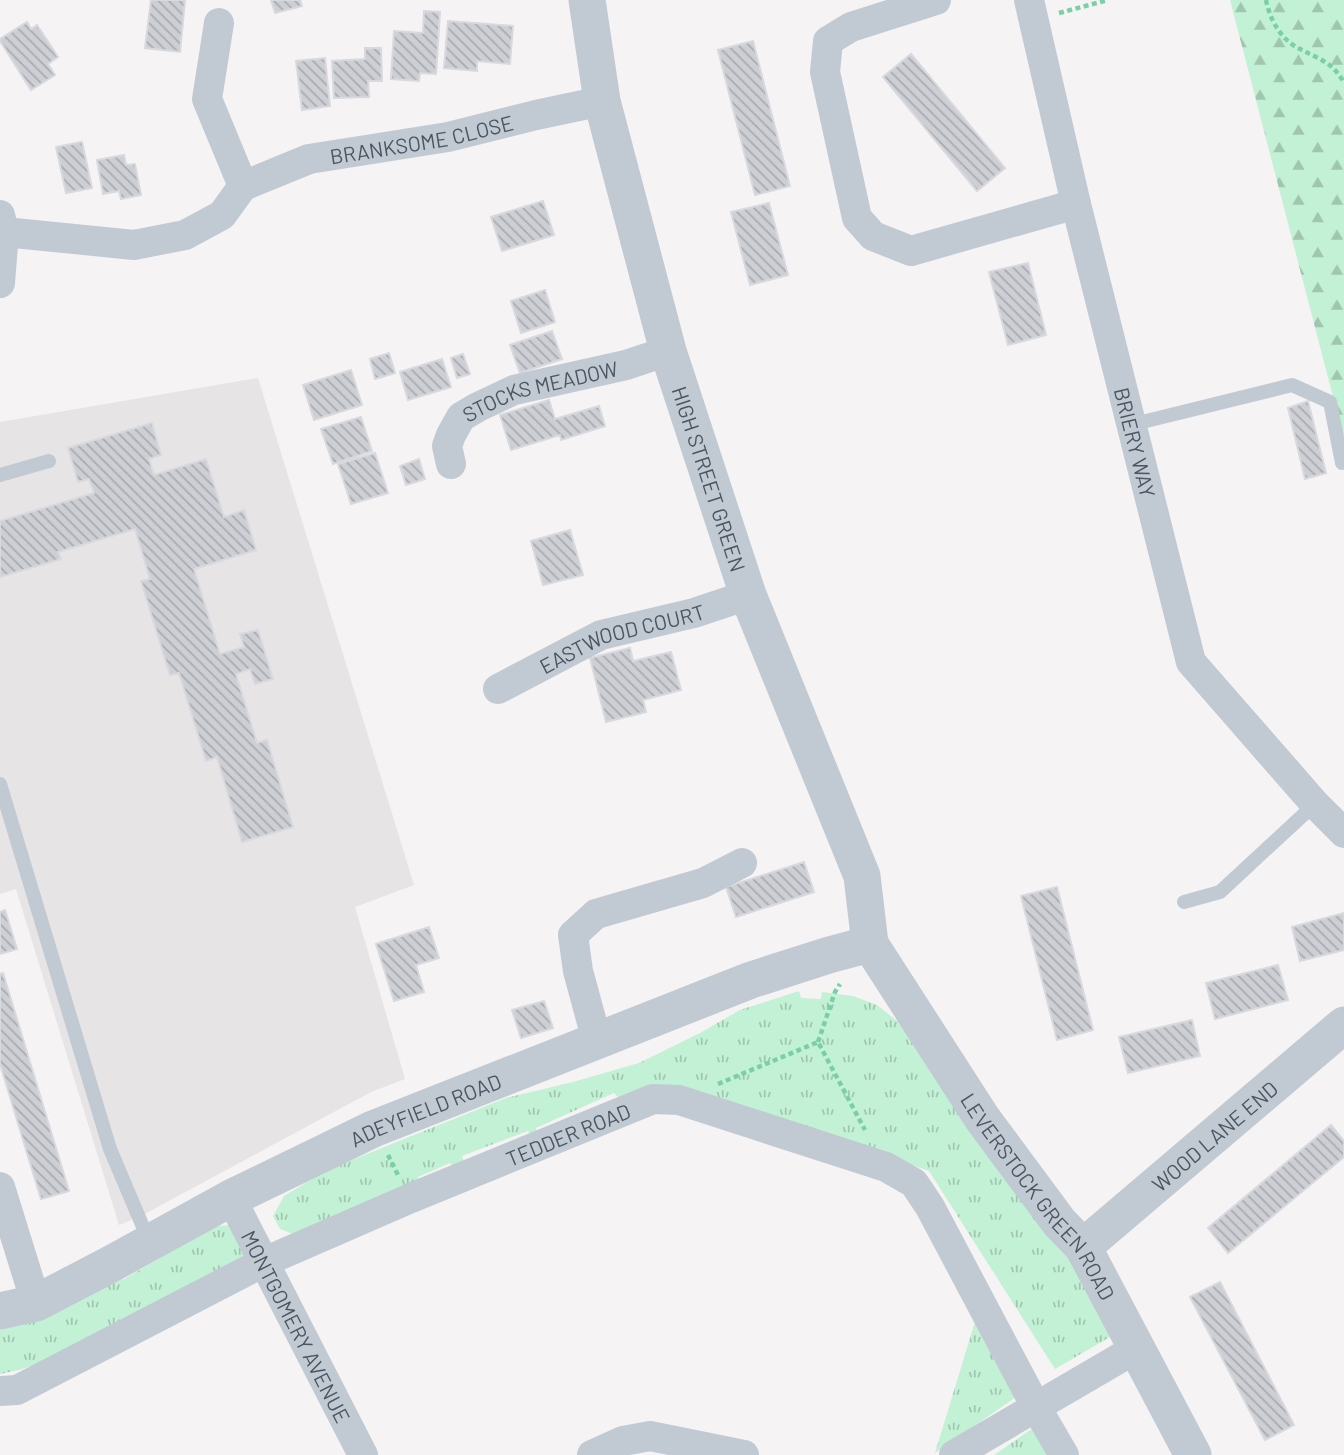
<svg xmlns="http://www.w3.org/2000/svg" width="1344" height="1455" viewBox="0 0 1344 1455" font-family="Barlow,sans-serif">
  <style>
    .education { fill: #e6e4e5 }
    .grass { fill: url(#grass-tufts) }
    .forest { fill: url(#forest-firs) }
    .building { fill: url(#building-back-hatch); stroke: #d7d9de; stroke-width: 2 }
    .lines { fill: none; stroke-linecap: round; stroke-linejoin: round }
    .path { stroke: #7ad0a6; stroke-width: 4.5; stroke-dasharray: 5 3.5; stroke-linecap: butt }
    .service { stroke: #c1cad2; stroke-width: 14 }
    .minor { stroke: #c1cad2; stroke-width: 30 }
    .tertiary { stroke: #c1cad2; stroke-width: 37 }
    .labels { text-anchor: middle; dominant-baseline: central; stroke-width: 5; stroke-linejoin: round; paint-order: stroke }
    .street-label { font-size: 21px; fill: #4a5661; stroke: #fff }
  </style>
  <defs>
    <pattern id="grass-tufts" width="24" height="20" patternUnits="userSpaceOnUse" patternTransform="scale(1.75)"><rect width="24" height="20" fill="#c3f1d5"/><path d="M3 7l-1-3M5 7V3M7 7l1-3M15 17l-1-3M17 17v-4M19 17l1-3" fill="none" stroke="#a0c6b0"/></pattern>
    <pattern id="forest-firs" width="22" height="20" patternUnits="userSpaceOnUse" patternTransform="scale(1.75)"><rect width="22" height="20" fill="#c3f1d5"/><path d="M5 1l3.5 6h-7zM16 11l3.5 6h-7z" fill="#a0c6b0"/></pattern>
    <pattern id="building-back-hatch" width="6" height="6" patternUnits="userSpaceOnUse" patternTransform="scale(1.75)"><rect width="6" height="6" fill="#cdcfd5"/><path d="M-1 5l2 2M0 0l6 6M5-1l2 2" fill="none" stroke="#a8abb0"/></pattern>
  </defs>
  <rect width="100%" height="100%" fill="#f5f3f3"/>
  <path class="education" d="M258,378L414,885L355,907L405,1079L371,1092L139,1217L119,1225L16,889L0,894V422Z"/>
  <path class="grass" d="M799,991L801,998L821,999L822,992L853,996L877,1005L906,1028L1079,1257L1115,1334L1055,1369L929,1171L849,1143L619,1098L614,1093L536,1128L537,1134L531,1136L528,1131L462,1156L465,1164L453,1168L450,1163L418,1177L419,1183L293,1234L280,1229L273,1216L284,1196L327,1170L506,1098L573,1082L639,1063L700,1033L740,1010Z
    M233,1225L245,1234V1263L79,1350L19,1370L0,1374V1324L49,1310L124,1279L216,1226Z
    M977,1315L1019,1395L935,1453Z
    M1036,1426L1051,1455H994Z"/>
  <path class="forest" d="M1230,0H1344V439Z"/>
  <path class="building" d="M151,0H185L180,52L145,48Z
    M271,0H300L302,6L275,13Z
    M424,11L440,12L436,74L420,73L419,81L391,79L394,31L423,33Z
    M448,21L513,26L510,64L477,61V71L444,68Z
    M27,22L31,29L37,25L58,57L48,64L55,75L31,90L0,41V39Z
    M753,41L790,186L755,195L718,50Z
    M365,48H381L382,81H368L369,97L334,98L332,61L365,59Z
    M911,54L1005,168L977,191L883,77Z
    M325,58L330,106L302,110L296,61Z
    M82,142L92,188L66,193L56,147Z
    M124,155L126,165L135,164L141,195L121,199L119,191L103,194L97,160Z
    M543,201L554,235L502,251L491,217Z
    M769,203L788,275L750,285L731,212Z
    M1028,263L1046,335L1008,345L989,272Z
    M545,290L555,322L521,333L511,301Z
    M552,331L562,359L520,373L510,345Z
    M389,353L395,373L375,379L370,359Z
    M463,354L470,374L457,378L451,358Z
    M442,359L451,387L408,400L400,372Z
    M351,370L362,405L314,420L303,385Z
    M549,400L555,419L599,406L605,426L561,440L560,435L511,450L500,415Z
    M1308,401L1326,473L1305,479L1288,408Z
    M361,417L372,451L333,464L321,429Z
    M152,423L161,455L149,459L154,475L206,459L224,517L244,510L256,550L194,569L220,654L244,647L240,634L258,630L273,679L255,684L250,669L236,674L257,743L267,740L293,827L242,842L217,757L206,761L179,673L170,675L141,581L150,579L135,529L58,552L61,559L0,577V521L94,493L89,479L78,482L68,448Z
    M375,453L388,493L351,504L338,464Z
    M419,459L425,479L406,485L400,466Z
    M570,530L583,575L543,585L531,541Z
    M630,648L633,661L671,652L681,690L643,700L646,712L606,722L590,658Z
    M804,862L814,892L736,917L726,887Z
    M1057,887L1093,1030L1057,1040L1021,896Z
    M5,910L17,949L0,954V912Z
    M1344,913V950L1300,961L1292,927Z
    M429,927L439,958L416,965L424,992L394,1001L376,944Z
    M1278,965L1288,1000L1215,1019L1206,983Z
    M3,973L69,1191L41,1199L0,1064V974Z
    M544,1001L553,1028L521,1038L512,1010Z
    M1192,1020L1200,1056L1128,1073L1119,1037Z
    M1331,1125L1344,1141V1157L1228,1253L1208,1228Z
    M1220,1282L1294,1425L1265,1440L1190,1297Z"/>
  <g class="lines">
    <path class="path" d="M1266,0C1270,20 1281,40 1300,49C1311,55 1325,60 1334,69C1338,73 1341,78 1344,82
      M1059,13L1108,0
      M818,1042L835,992L840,984
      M718,1084L818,1042L865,1130
      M388,1155L398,1175"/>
    <path class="service" d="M1130,425L1292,385L1330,402L1342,463
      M0,475L49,461
      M0,784L110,1149L149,1241
      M1184,902L1220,892L1315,804"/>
    <g class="minor">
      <path d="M936,0L851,27L828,41L825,72L857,218L873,236L911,251L1076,204"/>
      <path id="s1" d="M1029,0L1076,204L1191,662L1315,804L1344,833"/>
      <path d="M219,23L207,99L243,186"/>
      <path d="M0,215L4,232L0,283"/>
      <path id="s2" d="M4,232L134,245L185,235L222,215L243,186L309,159L448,137L536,115L602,101"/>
      <path id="s3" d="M451,464L447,446L451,435L461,417L478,407L514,390L626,365L668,351"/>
      <path id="s4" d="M498,689L601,635L694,613L748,595"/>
      <path d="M597,1041L578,971L573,935L596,914L703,883L742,863"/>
      <path d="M0,1187L36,1303"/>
      <path id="s5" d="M231,1198L363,1455"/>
      <path id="s6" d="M0,1391L17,1390L264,1262L411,1198L653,1099L679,1100L886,1167L914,1183L930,1207L1036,1407L1064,1455"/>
      <path d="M592,1455L623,1441L650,1436L744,1455"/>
      <path d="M954,1455L1137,1348"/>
    </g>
    <g class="tertiary">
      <path id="s7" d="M587,0L602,101L668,351L748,595L862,876L870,944L982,1118L1059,1222L1083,1247L1193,1455"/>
      <path id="s8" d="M1083,1247L1344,1025"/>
      <path id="s9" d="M0,1311L36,1303L111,1264L231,1198L373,1129L751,980L829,955L870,944"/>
    </g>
  </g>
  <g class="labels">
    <g class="street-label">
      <text stroke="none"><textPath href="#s2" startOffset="446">BRANKSOME CLOSE</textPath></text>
      <text stroke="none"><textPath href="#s3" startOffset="135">STOCKS MEADOW</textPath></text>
      <text stroke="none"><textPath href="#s1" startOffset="455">BRIERY WAY</textPath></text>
      <text stroke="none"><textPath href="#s7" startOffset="495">HIGH STREET GREEN</textPath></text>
      <text stroke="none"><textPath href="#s4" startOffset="135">EASTWOOD COURT</textPath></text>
      <text stroke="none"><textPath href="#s9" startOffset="472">ADEYFIELD ROAD</textPath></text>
      <text stroke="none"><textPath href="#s6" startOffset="625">TEDDER ROAD</textPath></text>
      <text stroke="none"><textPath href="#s8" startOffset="172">WOOD LANE END</textPath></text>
      <text stroke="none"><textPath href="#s7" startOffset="1293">LEVERSTOCK GREEN ROAD</textPath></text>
      <text stroke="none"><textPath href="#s5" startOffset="144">MONTGOMERY AVENUE</textPath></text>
    </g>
  </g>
</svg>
